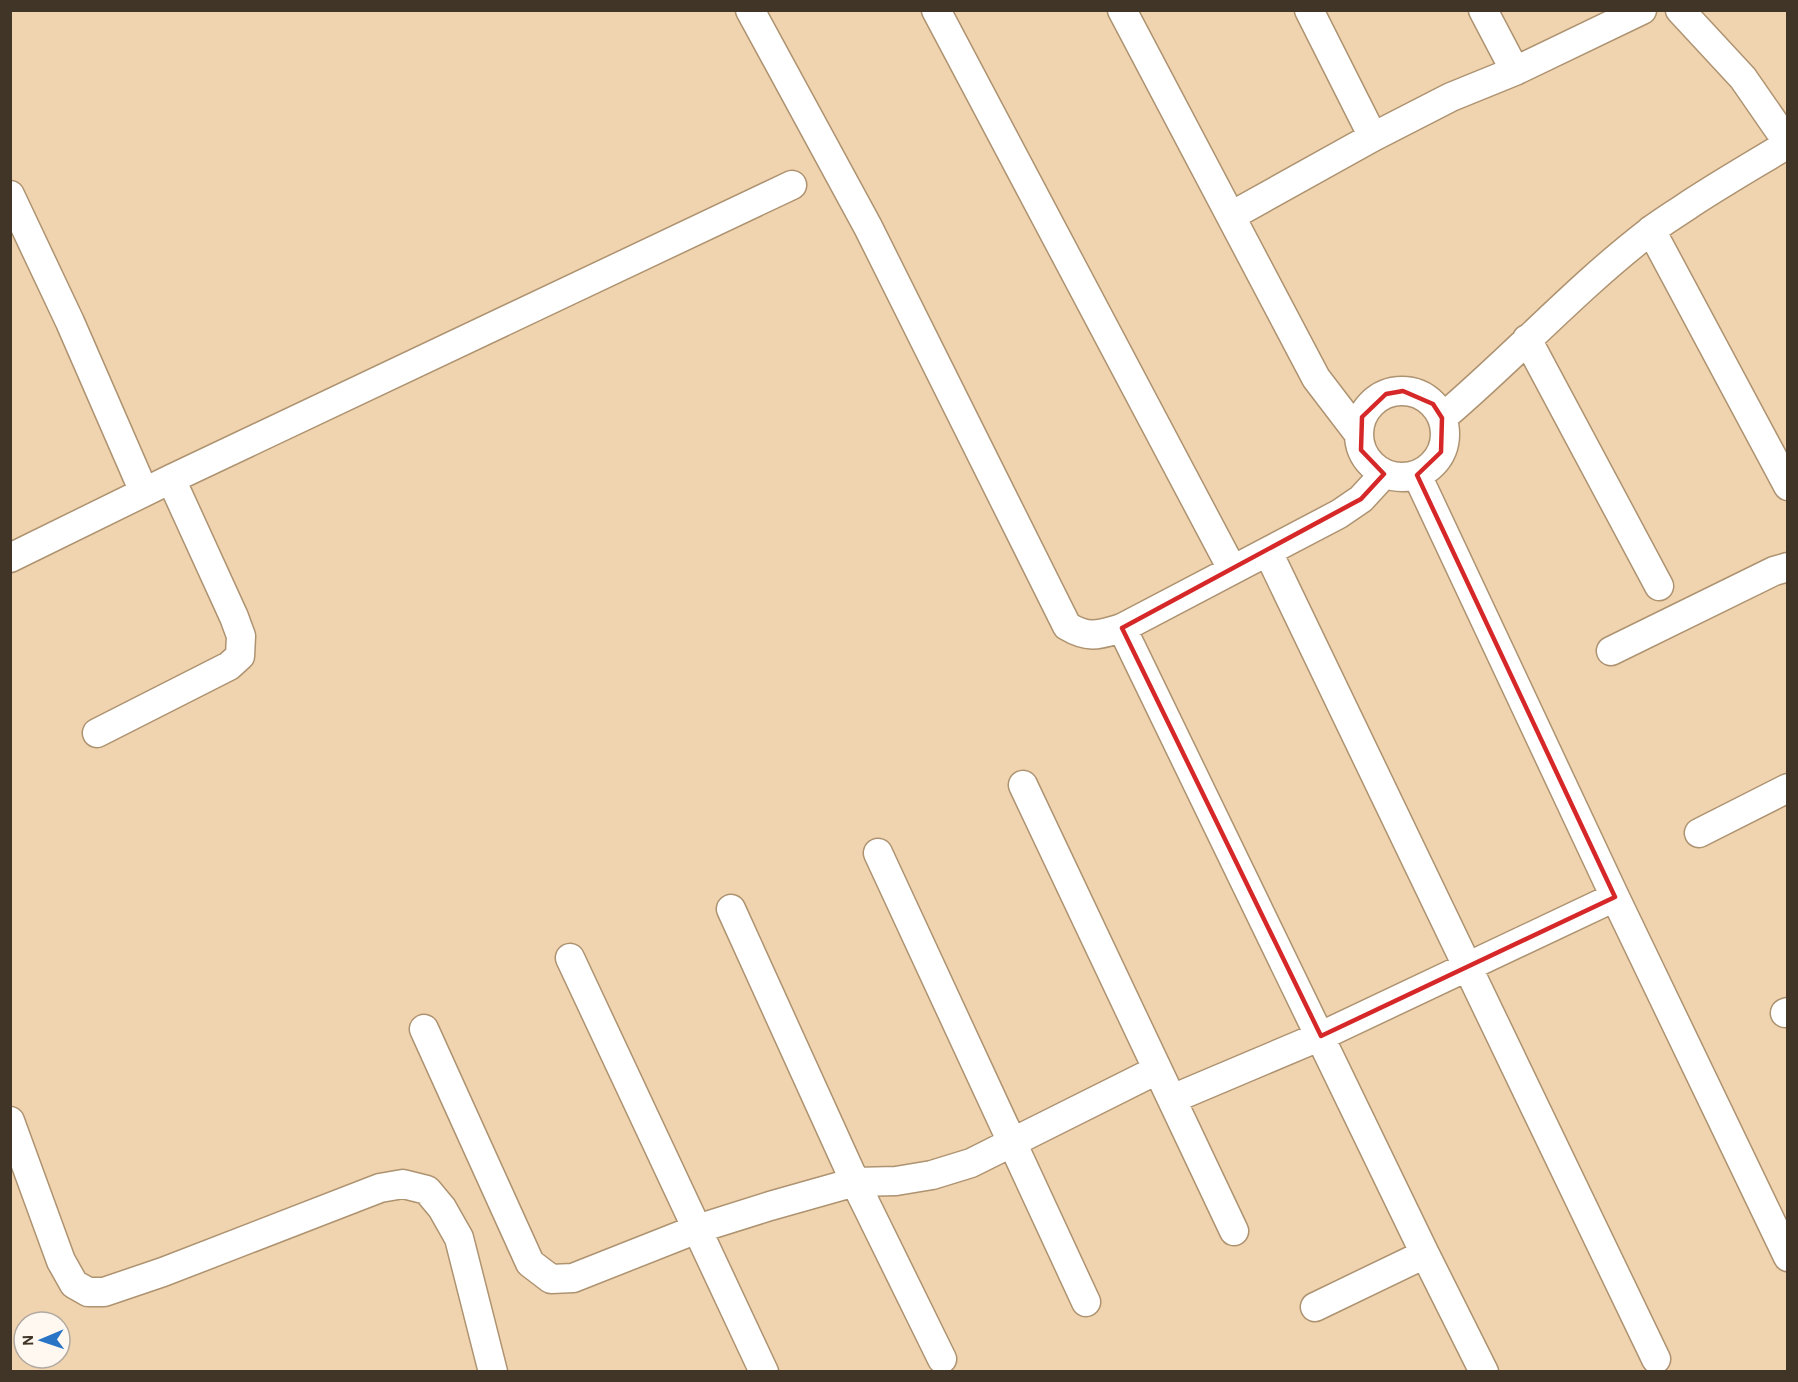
<svg xmlns="http://www.w3.org/2000/svg" width="1798" height="1382" viewBox="0 0 1798 1382" font-family="'Alegreya Sans',sans-serif">
  <style>
    .lines { fill: none; stroke-linecap: round; stroke-linejoin: round }
    .street-casing { stroke: #ae9371; stroke-width: 31 }
    .street { stroke: #fff; stroke-width: 28 }
    .marked { fill: none; stroke: #d62828; stroke-width: 4.5; stroke-linejoin: round }
  </style>
  <rect width="100%" height="100%" fill="#f0d3af"/>
  <g class="lines">
    <defs>
      <path id="street" d="M750,10L868,227L1067,626C1089,639 1098,635 1122,628L1339,514L1361,499L1384,474
        M936,10L1232,569
        M1122,10L1316,378L1358,433
        M1309,10L1373,137
        M1483,10L1515,71
        M1680,10L1743,78L1788,143
        M10,195L70,322L144,492
        M1231,216L1373,137L1451,97L1515,71L1642,10
        M1651,230L1788,486
        M1527,339L1659,586
        M1359 434a43 43 0 1 1 86 0a43 43 0 1 1-86 0Z
        M1442,418C1513,358 1575,289 1649,232C1662,222 1677,213 1690,204C1722,183 1755,164 1788,144
        M1417,475L1615,897L1788,1257
        M1268,552L1656,1359
        M10,558L171,479L792,185
        M1122,628L1425,1254L1484,1372
        M1611,651L1774,571L1788,567
        M97,733L229,666L240,656L241,636L234,617L171,479
        M1023,785L1234,1231
        M1699,833L1788,788
        M878,853L1086,1302
        M731,909L855,1182L942,1359
        M570,958L764,1372
        M1785,1013L1788,1012
        M424,1029L530,1263L551,1279L573,1278L697,1229L770,1206L855,1182L896,1181L932,1175L971,1163L1157,1070
        M1172,1099L1321,1036L1615,897
        M10,1121L61,1261L74,1284L88,1292H104L163,1272L380,1188L403,1184L427,1190L442,1208L459,1238L493,1372
        M1315,1307L1425,1254"/>
    </defs>
    <use href="#street" class="street-casing"/>
    <use href="#street" class="street"/>
  </g>
  <path class="marked" d="M1403,391L1433,404L1442,418L1441,452L1417,475L1615,897L1321,1036L1122,628L1361,499L1384,474L1361,450L1362,417L1386,394Z"/>
  <rect width="1798" height="1382" fill="none" stroke="#403526" stroke-width="24"/>
  <g transform="translate(42 1340) rotate(268)"><circle r="28" fill="#fef8f1" stroke="#b2aaa0" stroke-width="1.5"/>
  <path d="M0-4.5L10 22L0 15L-10 22Z" fill="#2974c4"/>
  <text y="-9" font-size="16" font-weight="bold" text-anchor="middle" fill="#403526">N</text>
  </g>
</svg>
